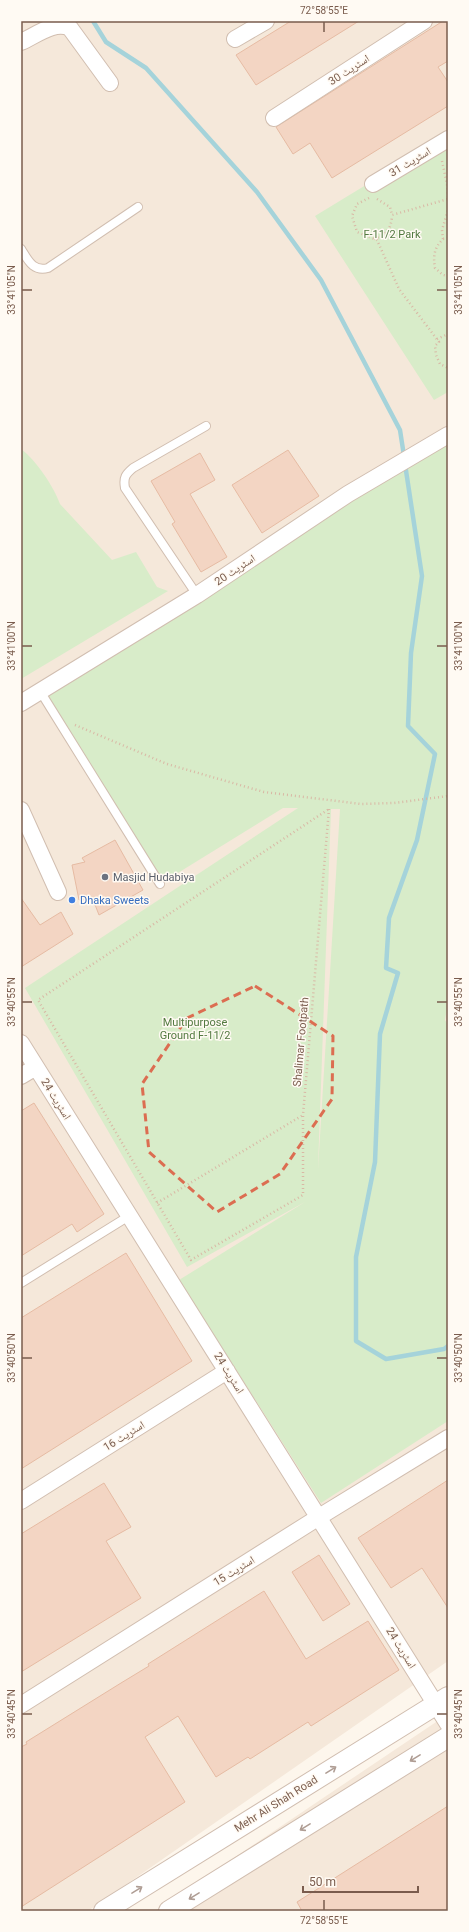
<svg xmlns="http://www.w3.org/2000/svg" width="469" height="1932" viewBox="0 0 469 1932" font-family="Roboto,'Noto Naskh Arabic',sans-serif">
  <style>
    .residential { fill: #f5e8da }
    .green { fill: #d8ecc9; fill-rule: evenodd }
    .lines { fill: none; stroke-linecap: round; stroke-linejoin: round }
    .stream { stroke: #a5d3da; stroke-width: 4.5 }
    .building { fill: #f3d5c3; stroke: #e6bba3 }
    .service-casing { stroke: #d1beb0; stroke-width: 10 }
    .minor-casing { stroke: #d1beb0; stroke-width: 18 }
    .tertiary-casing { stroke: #d1beb0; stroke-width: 22 }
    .path { stroke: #d9b8a5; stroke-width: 2.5; stroke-dasharray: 1 3; stroke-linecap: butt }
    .service { stroke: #fff; stroke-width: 8 }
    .minor { stroke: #fff; stroke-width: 16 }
    .tertiary { stroke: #fff; stroke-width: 20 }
    .oneway { stroke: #af9d94 }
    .marked { fill: none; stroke: #dc6d51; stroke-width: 3; stroke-dasharray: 8 5; stroke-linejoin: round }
    .ticks { fill: none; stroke: #7a5c4d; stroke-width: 1.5 }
    .worship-dot { fill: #6b7280; stroke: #fffaf3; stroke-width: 1.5 }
    .shop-dot { fill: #3f7fe0; stroke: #fffaf3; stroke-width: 1.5 }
    .labels { text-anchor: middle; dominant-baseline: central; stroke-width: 3; stroke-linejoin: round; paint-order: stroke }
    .street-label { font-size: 11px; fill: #7a5c4d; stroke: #fffaf3 }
    .park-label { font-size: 11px; fill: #537a41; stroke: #fffaf3 }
    .worship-label { font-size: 11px; fill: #5b616d; stroke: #fffaf3; text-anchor: start }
    .shop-label { font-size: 11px; fill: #366cbe; stroke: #fffaf3; text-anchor: start }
    .neatline { fill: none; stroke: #7a5c4d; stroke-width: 1.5 }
    .ticks-label { font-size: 10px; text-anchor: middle; fill: #7a5c4d }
  </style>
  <rect width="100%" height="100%" fill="#fdf6ec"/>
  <path class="residential" d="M21,21H448V1661L88,1911H21Z
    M448,1714V1911H155Z"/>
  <path class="green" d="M448,135V392L434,400L315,216Z
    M448,435V1003L445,1020L448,1025V1421L321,1503L179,1280L305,1202L187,1267L25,988L298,808H283L160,884L40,691ZM331,809H340L318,1169V1168Z
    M21,449C36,460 54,487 60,504L112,560L136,552L157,587L168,591L21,679Z"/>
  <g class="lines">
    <path class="stream" d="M93,21L106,42L146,68L257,192L321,280L400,430L404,456
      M405,464L422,576L411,653L408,726L435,754L417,840L389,918L386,968L398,973L380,1034L375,1162L356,1257V1341L386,1359L444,1349L448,1346"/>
  </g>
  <path class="building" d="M291,21H359L256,85L236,55Z
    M443,21H448V61L438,67L448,82V106L332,178L310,143L293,154L276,127Z
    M288,450L319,496L262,533L232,485Z
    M200,453L215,480L190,494L227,557L201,572L172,524L175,522L151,481Z
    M115,840L143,890L99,915L92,897L79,900L72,865L85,862L82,858Z
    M21,898L40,925L61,912L73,934L21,967Z
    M34,1103L104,1214L77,1232L72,1224L21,1256V1111Z
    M126,1253L192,1361L21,1469V1318Z
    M448,1480V1608L422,1568L391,1588L358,1538Z
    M104,1483L131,1527L106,1541L141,1598L21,1672V1534Z
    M319,1555L350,1604L323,1621L292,1572Z
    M264,1591L306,1659L368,1621L399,1670L311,1726L308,1722L250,1759L248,1757L216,1777L178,1716L145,1737L185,1802L21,1907V1747L27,1744L26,1742L121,1683L149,1666L148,1664Z
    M448,1806V1911H302L297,1902Z"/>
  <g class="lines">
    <defs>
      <path id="service" d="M21,249C28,260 33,272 48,268L138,207
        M197,595L125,488C123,477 126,474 133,468L206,426
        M40,691L160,884
        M21,1283L129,1216"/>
      <path id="minor" d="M235,39L266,21
        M21,42C35,36 55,20 70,28L110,83
        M274,118L424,21
        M373,184L448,139
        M21,703L197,595L348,494L448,435
        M21,810L58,892
        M21,1043L448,1724
        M21,1076L36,1067
        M21,1501L227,1371
        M21,1705L319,1517L448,1438"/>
      <path id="tertiary" d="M104,1911L448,1697
        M169,1911L448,1737"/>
    </defs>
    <use href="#service" class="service-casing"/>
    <use href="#minor" class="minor-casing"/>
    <use href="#tertiary" class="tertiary-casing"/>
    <path class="path" d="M442,161L447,184L448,198
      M369,198L357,204L352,216L357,232L377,240L399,289L439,342L435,346L436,355L440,364L448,368
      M377,199L390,207L392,215L448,199
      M448,238L443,239C434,248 433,256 435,268L443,275L448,276
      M374,239C387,234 391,229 392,216
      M443,239L442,230L448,210
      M437,339L448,334
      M75,725L167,764L264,792L361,804L394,803L448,796
      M329,809L303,1115V1195L191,1260L38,1000Z
      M157,1203L303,1115"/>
    <use href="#service" class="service"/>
    <use href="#minor" class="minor"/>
    <use href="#tertiary" class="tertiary"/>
  </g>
  <defs><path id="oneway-shaft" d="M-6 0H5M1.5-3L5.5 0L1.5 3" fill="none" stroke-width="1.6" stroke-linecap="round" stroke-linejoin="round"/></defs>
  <g class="oneway">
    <use href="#oneway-shaft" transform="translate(415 1758) rotate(148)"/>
    <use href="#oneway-shaft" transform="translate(331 1770) rotate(-32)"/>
    <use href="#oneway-shaft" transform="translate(305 1827) rotate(148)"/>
    <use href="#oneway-shaft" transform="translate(137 1890) rotate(-32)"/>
    <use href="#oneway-shaft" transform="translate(194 1896) rotate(148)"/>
  </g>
  <path class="marked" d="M255,986L333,1036L332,1099L280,1174L217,1212L149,1152L142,1084L187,1018Z"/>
  <path class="ticks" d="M324,22V32M22,290H32M437,290H447M22,646H32M437,646H447M22,1002H32M437,1002H447M22,1358H32M437,1358H447M22,1714H32M437,1714H447M324,1900V1910"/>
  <circle class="worship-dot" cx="105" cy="877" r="4"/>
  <circle class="shop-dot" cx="72" cy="900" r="4"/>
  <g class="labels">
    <g class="street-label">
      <text transform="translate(349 70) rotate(-33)">اسٹریٹ 30</text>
      <text transform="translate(410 162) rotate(-31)">اسٹریٹ 31</text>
      <text transform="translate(235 570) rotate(-34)">اسٹریٹ 20</text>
      <text transform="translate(301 1042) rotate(-85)">Shalimar Footpath</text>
      <text transform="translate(56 1099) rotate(58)">اسٹریٹ 24</text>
      <text transform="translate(229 1373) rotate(58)">اسٹریٹ 24</text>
      <text transform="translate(124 1436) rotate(-32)">اسٹریٹ 16</text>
      <text transform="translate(234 1571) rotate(-32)">اسٹریٹ 15</text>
      <text transform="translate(401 1648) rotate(58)">اسٹریٹ 24</text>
      <text transform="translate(276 1804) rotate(-32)">Mehr Ali Shah Road</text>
    </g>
    <g class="park-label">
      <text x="392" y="234">F-11/2 Park</text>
      <text x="195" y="1022">Multipurpose<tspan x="195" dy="13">Ground F-11/2</tspan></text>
    </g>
    <g class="worship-label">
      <text x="113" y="877">Masjid Hudabiya</text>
    </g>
    <g class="shop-label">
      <text x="80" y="900">Dhaka Sweets</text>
    </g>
  </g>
  <rect width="469" height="1932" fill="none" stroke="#fffaf3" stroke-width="44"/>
  <path d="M303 1886v6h115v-6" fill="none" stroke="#7a5c4d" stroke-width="2"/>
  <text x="309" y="1886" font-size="12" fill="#7a5c4d" stroke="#fffaf3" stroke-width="3" paint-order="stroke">50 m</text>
  <rect x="22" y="22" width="425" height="1888" class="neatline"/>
  <g class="ticks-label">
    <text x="324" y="14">72°58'55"E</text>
    <text transform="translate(11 290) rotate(-90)" y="4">33°41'05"N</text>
    <text transform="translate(458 290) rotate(-90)" y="4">33°41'05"N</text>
    <text transform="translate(11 646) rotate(-90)" y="4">33°41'00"N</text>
    <text transform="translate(458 646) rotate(-90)" y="4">33°41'00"N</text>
    <text transform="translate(11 1002) rotate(-90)" y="4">33°40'55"N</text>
    <text transform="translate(458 1002) rotate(-90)" y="4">33°40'55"N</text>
    <text transform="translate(11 1358) rotate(-90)" y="4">33°40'50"N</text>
    <text transform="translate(458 1358) rotate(-90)" y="4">33°40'50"N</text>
    <text transform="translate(11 1714) rotate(-90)" y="4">33°40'45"N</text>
    <text transform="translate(458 1714) rotate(-90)" y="4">33°40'45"N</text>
    <text x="324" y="1924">72°58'55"E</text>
  </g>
</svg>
